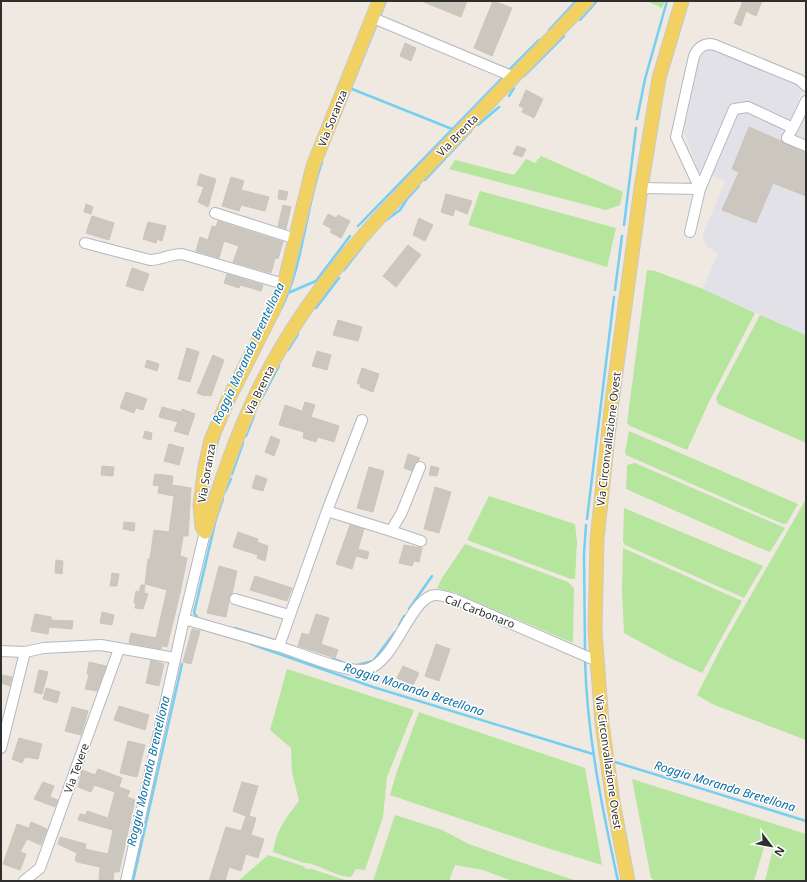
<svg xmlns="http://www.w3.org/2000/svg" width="807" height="882" viewBox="0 0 807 882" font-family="'Noto Sans',sans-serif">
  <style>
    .industrial { fill: #e3e1e8 }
    .green { fill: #b6e59e }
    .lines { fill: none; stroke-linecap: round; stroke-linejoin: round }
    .stream { stroke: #75cff0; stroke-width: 2.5 }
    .building { fill: #cbc7bf; stroke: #cbc5ba }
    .minor-casing { stroke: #b4b7c1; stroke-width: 12 }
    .major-casing { stroke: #c9c9c9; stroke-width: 15 }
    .minor { stroke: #fff; stroke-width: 10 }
    .major { stroke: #f2d163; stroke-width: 13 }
    .labels { text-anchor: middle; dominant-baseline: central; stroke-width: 3; stroke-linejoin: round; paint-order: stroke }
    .street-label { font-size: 11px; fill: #2e2e2e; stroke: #fff }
    .water-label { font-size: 12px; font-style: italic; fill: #0d6fa3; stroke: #fff }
  </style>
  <rect width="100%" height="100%" fill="#efe9e1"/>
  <path class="industrial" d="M712,49L793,82L798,85L801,91L797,106L806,109V335L703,289L718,253L707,247L702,237L725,181L698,170L684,132L699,59L705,51Z"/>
  <path class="green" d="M647,1H665L662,8Z
    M541,156L623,192L620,205L606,210L449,169L455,160L514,175L526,159L535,163Z
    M480,191L616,228L607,267L468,225Z
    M647,270L655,271L703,289L755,313L709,402L687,450L630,426L627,423Z
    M760,315L806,335V443L718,404L716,398Z
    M629,431L798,504L787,523L784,524L776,521L626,455L625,452Z
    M635,463L785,528L770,552L755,546L626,489L627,465Z
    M489,496L575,524L577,542L575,579H571L467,540Z
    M806,499V740L712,704L697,695L724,642Z
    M624,508L763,566L744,598L625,545L623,542Z
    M465,544L568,582L574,588L573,643L456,593L437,588L442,578Z
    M623,548L742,601L702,673L668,657L624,633L622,590Z
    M287,669L414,710L387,777L383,817L365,870L356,869L351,877C339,878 311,861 304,863L273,852C277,829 285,819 299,801L292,772L291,748L270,730Z
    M419,712L585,768L602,865L544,847L390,795L397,771Z
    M632,779L806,834V881H765L773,849L764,847L754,881H656L651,878Z
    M395,815L442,830L469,844L508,858L577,881H513L483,870L455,865L449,881H373Z
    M268,855L303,866L306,869H312L348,881H238Z"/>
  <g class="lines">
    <path class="stream" d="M380,16L386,1
      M580,20L597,1
      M549,30L576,1
      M510,69L539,40
      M524,76L564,36
      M352,89L452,129
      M509,96L514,88
      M637,119L645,79L667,1
      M337,122L376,26
      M478,125L499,107
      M425,180L471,131
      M385,221L400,210L407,199L419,186
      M624,225L636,128
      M358,226L503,77
      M344,270L363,246
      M615,290L622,236
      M288,293L316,281L350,236
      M316,308L339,278
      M281,309C304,263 305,210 322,162
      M288,350L298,334
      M262,398L279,366
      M246,436L254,416
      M214,454L220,434
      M232,474L243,443
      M587,519L614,297
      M409,609L432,576
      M198,618L194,613L216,519L223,499L222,493L225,492L231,479
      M399,625L404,616
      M235,628L274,640
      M251,644L373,687L593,754
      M585,650L584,554L586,525
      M333,659L342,662
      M585,660C587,735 602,808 618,881
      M357,665L373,661L395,632
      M615,762L806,821
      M133,881L182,664"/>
  </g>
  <path class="building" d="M421,1H467L461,17Z
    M493,1L512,8L492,56L474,48Z
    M743,1H762L756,16L746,11L741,26L734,23Z
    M405,43L416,48L411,61L400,56Z
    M526,90L543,99L534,118L522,112L524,108L519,106Z
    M749,127L806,152V196L773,183L756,223L722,210L739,172L732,169Z
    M517,146L526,149L522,157L513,154Z
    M200,174L216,179L208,207L198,202L204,187L197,185Z
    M231,177L244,181L241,190L269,197L265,211L241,205L239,211L222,206Z
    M279,190L288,192L286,200L278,199Z
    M446,194L472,201L467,214L455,209L453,216L441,212Z
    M86,204L93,207L91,214L84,212Z
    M283,205L291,207L286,229L278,226Z
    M328,214L336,218L338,215L350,221L341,238L330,232L332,229L323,224Z
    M92,216L114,223L109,240L86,233Z
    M419,218L433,225L425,241L413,235Z
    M218,221L283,242L278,259L275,258L271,273L233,262L239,246L224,241L219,258L196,251L200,237L208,240L212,226L216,227Z
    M148,222L166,226L162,241L157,239L156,243L143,239Z
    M408,245L421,255L396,287L383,276Z
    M132,268L149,274L143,291L126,286Z
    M227,274L263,285L261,291L240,285L239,288L224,283Z
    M338,320L362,327L358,341L333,335Z
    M187,348L199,352L190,382L178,379Z
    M317,351L331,355L327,370L312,366Z
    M213,355L224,360L211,396L206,395L205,396L197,393Z
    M147,360L159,364L157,371L145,367Z
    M362,368L379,374L373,392L360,387L361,385L357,383Z
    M126,392L147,399L143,410L136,408L134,413L120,408Z
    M305,402L315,405L311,417L339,426L334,442L318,437L316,442L303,438L304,432L279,425L285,405L302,411Z
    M162,407L181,412L182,409L195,414L188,435L174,431L178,422L159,417Z
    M145,431L152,433L151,440L143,438Z
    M271,436L280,440L274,456L265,452Z
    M169,444L184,448L179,465L164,461Z
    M408,454L420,458L412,471L404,468Z
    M102,466L114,467L113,476L101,475Z
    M431,466L439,468L437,476L429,475Z
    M369,467L384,471L373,512L357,508Z
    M155,474L173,476L172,485L191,488L188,536H183L180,556L187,558L181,589L167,647L162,646L161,649L129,643L131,633L156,638L167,590L145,584L148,559H150L154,530L169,532L174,496L158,493L159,486L153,485Z
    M256,475L267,479L263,491L252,488Z
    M435,487L451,492L439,533L424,529Z
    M124,522L135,523L134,531L123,529Z
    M350,525L364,529L358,549L369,552L367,559L356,556L352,569L336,564Z
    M238,532L258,539L257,542L268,546L265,561L257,558L258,555L233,547Z
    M404,545L422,548L419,562L414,561L412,566L399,563Z
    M56,560L63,561L62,574L55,573Z
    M219,566L237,571L232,594L229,598V602L226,617L207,613Z
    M112,573L119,574L117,586H110Z
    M255,576L292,588L287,601L250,590Z
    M141,585H145L144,593L148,594L143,609L135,608L136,603H134L136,591L139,592Z
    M102,612L114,615L112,625L100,623Z
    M35,614L51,617V620L73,621L72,629L49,627L48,634L31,631Z
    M316,614L329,618L321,644L338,650L335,658L298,646L302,633L309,635Z
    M192,629L200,631L191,664L183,662Z
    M436,644L450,649L439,681L425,676Z
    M151,660L164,664L159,686L146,683Z
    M89,662L106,666L97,691L85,689L89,675L87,674Z
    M403,666L419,673L413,685L397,678Z
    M39,670L48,672L42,694L34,692Z
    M2,675L12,677L10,686L1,683Z
    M46,688L60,692L57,703L43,699Z
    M119,706L149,715L145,730L114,720Z
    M72,707L88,711L81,735L65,731Z
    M19,738L42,744L38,759L25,757L22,763L12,759Z
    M128,741L145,745L137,777L120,773Z
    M98,769L122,778L119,787L130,791L127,797L135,800L119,872H114L113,881H99L100,867L77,862L75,860L77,853L58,844L60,837L86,844L85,849L108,854L113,830L78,820L80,814L86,815L87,811L108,818L115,792L94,785L91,792L78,787L82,770L95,775Z
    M43,782L54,786L50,797L58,800L55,807L34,799Z
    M242,782L258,786L249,816L256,818L251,835L264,839L258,858L246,854L241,871L229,867L225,881H209L226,827L241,831L246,816L233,811Z
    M31,822L47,829L41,845L27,839L20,852L26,854L20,870L3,864L17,824L29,828Z"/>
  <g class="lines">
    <defs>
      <path id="minor" d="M373,18L514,77
        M793,128L806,101
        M641,188L700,189L676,137L694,56C698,47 705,42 715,45L800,80L806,86
        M215,213L296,239
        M690,232L700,189L734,109L748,107L793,128L787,138L806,146
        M85,243L150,260C161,260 170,254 182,254L284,284
        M327,511L391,531L402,512L420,467
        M391,531L421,541
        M235,599L289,615
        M184,619C215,628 246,637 277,646C299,652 348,675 368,669C397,660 411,595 436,595C443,595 450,598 457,600L597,661
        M279,646L327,511L362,420
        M1,651L25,652L44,648L101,645L175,658
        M1,748L25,652
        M24,881L40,868L119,649
        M126,881L184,619L205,532"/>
      <path id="major" d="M205,532C224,470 245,409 278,353C323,274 385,210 448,145C494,97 541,49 587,1
        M205,532L202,527L200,505L205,466L211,440L227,402L274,309L284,284L313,166L379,1
        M628,881L613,802L602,724L595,631L597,539L611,409L641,188L659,78L682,1"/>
    </defs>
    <use href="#minor" class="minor-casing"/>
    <use href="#major" class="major-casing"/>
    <use href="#minor" class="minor"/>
    <use href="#major" class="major"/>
  </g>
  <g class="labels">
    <g class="street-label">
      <text transform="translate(332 118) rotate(-68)">Via Soranza</text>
      <text transform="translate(457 135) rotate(-46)">Via Brenta</text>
      <text transform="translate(259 390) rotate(-64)">Via Brenta</text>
      <text transform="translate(608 439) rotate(-83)">Via Circonvallazione Ovest</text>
      <text transform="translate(206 473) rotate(-80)">Via Soranza</text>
      <text transform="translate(480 611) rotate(21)">Cal Carbonaro</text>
      <text transform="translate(609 762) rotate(82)">Via Circonvallazione Ovest</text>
      <text transform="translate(76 768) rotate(-70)">Via Tevere</text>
    </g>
    <g class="water-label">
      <text transform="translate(248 353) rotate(-65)">Roggia Moranda Brentellona</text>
      <text transform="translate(414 689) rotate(18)">Roggia Moranda Bretellona</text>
      <text transform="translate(148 771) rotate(-77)">Roggia Moranda Brentellona</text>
      <text transform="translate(725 786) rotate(17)">Roggia Moranda Bretellona</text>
    </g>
  </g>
  <rect width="807" height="882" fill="none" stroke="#2e2e2e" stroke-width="4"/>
  <g transform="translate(771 846) rotate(122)" stroke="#ffffff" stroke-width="3" paint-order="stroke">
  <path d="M0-3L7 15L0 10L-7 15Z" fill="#2e2e2e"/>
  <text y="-6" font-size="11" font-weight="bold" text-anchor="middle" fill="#2e2e2e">N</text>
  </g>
</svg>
